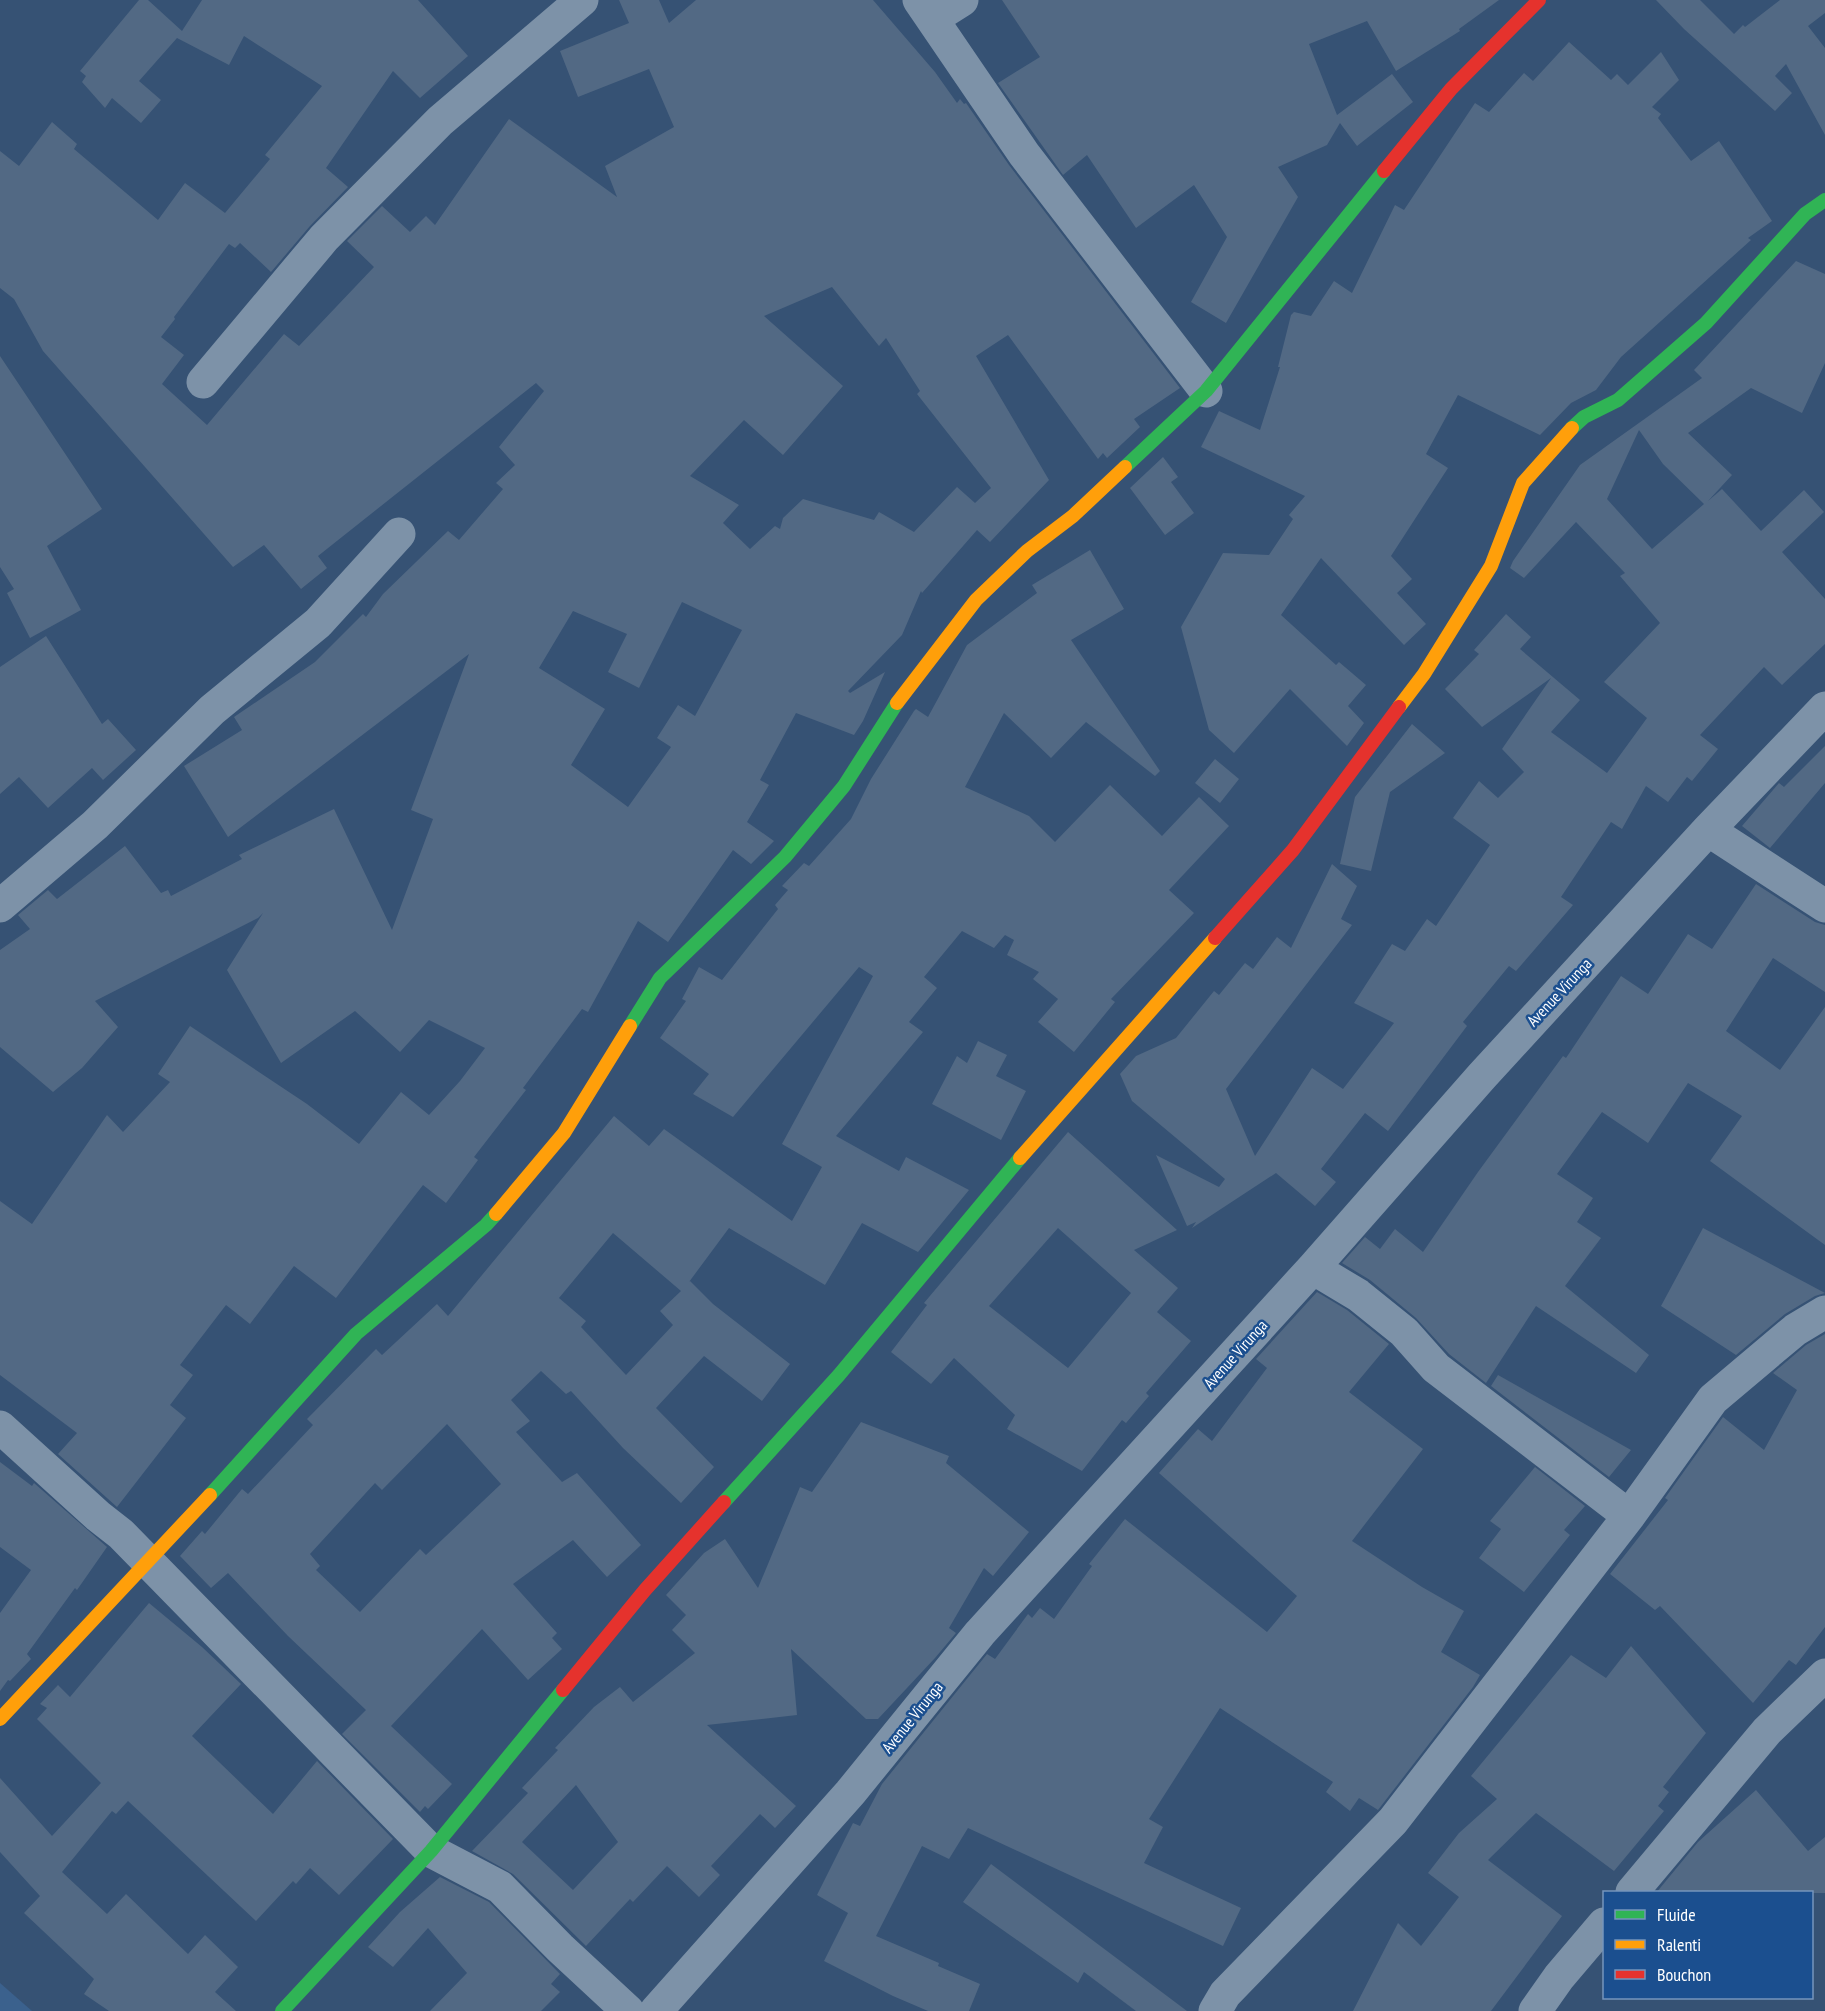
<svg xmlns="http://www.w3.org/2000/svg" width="1825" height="2011" viewBox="0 0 1825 2011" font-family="'PT Sans Narrow',sans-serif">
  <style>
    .water { fill: #3b618d }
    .building { fill: #526984; fill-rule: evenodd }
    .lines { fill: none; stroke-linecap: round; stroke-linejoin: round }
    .street { stroke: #7d92a8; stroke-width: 33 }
    .fast { stroke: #30b455; stroke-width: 14 }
    .slow { stroke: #ff9f0a; stroke-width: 14 }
    .jam { stroke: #e5322d; stroke-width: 14 }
    .labels { text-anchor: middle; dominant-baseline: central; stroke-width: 5; stroke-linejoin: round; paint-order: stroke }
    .street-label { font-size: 16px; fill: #fff; stroke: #1b4f8f }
  </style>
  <rect width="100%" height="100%" fill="#365274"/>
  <path class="water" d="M0,1983L32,2011H0Z"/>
  <path class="building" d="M139,0H148L182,31L202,0H418L468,56L420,98L393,71L326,168L348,187L310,226L271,272L240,243L235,248L229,244L174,317L175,319L161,337L184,355L162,384L207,425L284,334L299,346L374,267L347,241L382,206L410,232L426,216L435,225L509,119L617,197L605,166L674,127L649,69L578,97L560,51L629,23L619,0H659L669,23L696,0H873L935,72L957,103L960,99L964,104L966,103L1009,165L1180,388L1134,419L1140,427L1107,458L1103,453L1098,459L1008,335L976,356L1049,480L990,542L977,530L922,593L921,591L902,635L848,691L850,693L885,672L863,721L854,735L796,713L760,780L769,785L747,822L774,841L751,864L733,850L668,942L638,921L588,1012L582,1009L523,1088L526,1090L474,1157L478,1160L446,1203L423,1185L336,1298L294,1266L250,1324L226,1305L180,1365L193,1375L170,1405L186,1418L117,1507L58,1454L77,1433L0,1375V1201L32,1224L107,1115L123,1132L170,1082L158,1074L190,1026L307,1104L359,1144L401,1092L429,1115L460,1081L485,1048L429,1020L400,1052L355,1011L281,1063L227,970L263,913L258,918L95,1001L118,1027L82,1068L53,1092L0,1047V950L30,929L18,915L48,890L57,899L125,846L161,893L168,890L171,896L242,859L239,855L334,809L392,930L433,819L411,810L469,654L228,837L184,766L242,730L234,717L315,662L363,614L366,617L383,594L448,531L459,540L503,489L496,483L515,465L499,447L544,391L536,383L318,556L327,568L301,589L264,545L233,567L43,351L14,299L0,288V151L19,166L52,122L77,144L74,149L158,220L185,183L225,213L270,159L265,155L322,86L244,36L229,65L177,38L139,81L161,100L141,123L112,98L105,108L82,82L86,76L80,71ZM832,287L879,346L886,338L920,391L917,394L991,488L975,503L957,487L914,532L879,512L874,520L803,499L783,518L780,529L775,526L750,549L723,523L739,505L690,476L744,420L783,455L843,386L764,316ZM682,602L742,630L695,716L678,705L657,738L671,747L628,807L571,765L605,709L539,668L573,611L627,634L608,672L639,688Z
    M1002,0H1499L1459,29L1460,31L1396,71L1367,21L1309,44L1337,115L1392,74L1413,102L1357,146L1340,123L1327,145L1278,167L1298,197L1226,323L1191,302L1227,237L1194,185L1136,228L1087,155L1063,175L998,83L1040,57Z
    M1656,0H1700L1734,34L1743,25L1745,27L1780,0H1825V13L1808,26L1825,48V135L1786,64L1775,76L1792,93L1775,111L1684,29Z
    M1569,42L1611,80L1617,74L1628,85L1661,52L1679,80L1652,107L1661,114L1658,118L1691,161L1719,141L1772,221L1748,238L1751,240L1621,357L1596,390L1571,403L1540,435L1458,395L1426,454L1448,468L1391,556L1412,579L1397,593L1426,624L1404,645L1321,558L1281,615L1336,665L1339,662L1366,685L1348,706L1364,723L1347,746L1290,689L1234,753L1209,730L1181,627L1223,553L1269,555L1293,519L1289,515L1305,496L1201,447L1219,411L1260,430L1280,367H1278L1291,315L1294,312L1311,316L1334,281L1352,293L1395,205L1404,210L1475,103L1489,112L1524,73L1533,81Z
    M1796,261L1825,274V363L1802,413L1751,388L1688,433L1732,475L1708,501L1722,489L1761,531L1804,490L1824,512L1782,552L1825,599V644L1782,685L1764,667L1700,735L1718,749L1692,781L1687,777L1668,802L1646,786L1622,829L1611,822L1561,897L1573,905L1516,971L1509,966L1463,1022L1467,1026L1388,1131L1365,1113L1321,1169L1336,1182L1315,1206L1276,1173L1192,1228L1196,1222L1187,1226L1156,1155L1219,1187L1225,1179L1132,1101L1120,1074L1136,1056L1176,1038L1214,991L1219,995L1245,963L1253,969L1277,937L1291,948L1332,864L1357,886L1341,919L1352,925L1226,1089L1255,1156L1312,1068L1343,1089L1394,1023L1354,1003L1392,944L1405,951L1427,919L1436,926L1490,845L1453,818L1479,781L1498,798L1524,772L1502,749L1551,678L1482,727L1445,689L1479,654L1474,650L1506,614L1531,637L1520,649L1580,700L1551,732L1607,773L1647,718L1604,682L1660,623L1620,576L1625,573L1576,522L1524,578L1510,568L1513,561L1580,465L1702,378L1694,370ZM1639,430L1663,464L1704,504L1652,549L1607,499Z
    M0,356L102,509L47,546L81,610L30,638L7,593L14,589L0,567Z
    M1163,457L1178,477L1171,482L1194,513L1165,535L1130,488Z
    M1090,550L1124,609L1071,640L1160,771L1155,776L1086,722L1051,758L1004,713L965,787L1029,816L1055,842L1110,785L1162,836L1199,797L1229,826L1169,890L1194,913L1111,999L1115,1002L1074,1052L1038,1022L1058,999L1033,979L1039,972L1007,955L1014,940L1005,935L994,948L962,931L924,977L937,988L909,1022L923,1032L836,1136L899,1171L906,1157L969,1190L918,1252L862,1223L825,1285L729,1228L689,1282L690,1281L713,1304L790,1364L762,1401L704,1356L656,1408L714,1467L681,1503L623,1448L571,1391L566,1394L541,1371L511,1400L530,1421L516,1432L562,1482L577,1473L641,1545L607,1577L573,1540L513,1584L557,1633L552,1638L562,1649L528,1680L482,1629L391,1726L452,1784L428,1809L425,1806L420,1812L342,1734L366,1710L288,1636L228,1573L211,1588L180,1556L202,1531L205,1534L242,1489L248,1494L313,1425L307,1419L376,1349L382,1355L437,1304L448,1316L614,1116L649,1146L664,1129L792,1221L822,1167L782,1144L873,976L859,967L733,1117L693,1094L709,1074L660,1038L686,1001L682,999L699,967L722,980L778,909L775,905L788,890L782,886L804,863L809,866L851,819L871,779L914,711L916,709L928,717L967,645L1037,593L1032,585ZM613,1233L681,1291L660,1311L673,1325L626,1375L581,1327L586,1321L559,1298ZM447,1424L501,1484L426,1555L420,1549L360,1612L316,1570L320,1566L310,1554L375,1483L382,1490Z
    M46,636L102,724L108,719L136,750L103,780L92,768L48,808L19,777L0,794V667Z
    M1412,724L1445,753L1390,792L1371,871L1340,864L1355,797Z
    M1825,746V783L1770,848L1742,826L1779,783L1784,787Z
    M1215,759L1239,779L1220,803L1195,783Z
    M1756,884L1815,922L1825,925V992L1773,958L1726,1031L1780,1070L1825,1007V1245L1710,1161L1742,1116L1688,1083L1648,1143L1602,1112L1557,1174L1593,1198L1577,1222L1601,1238L1565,1286L1649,1355L1636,1373L1536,1306L1486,1383L1449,1354L1416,1318L1370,1280L1342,1263L1365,1237L1380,1249L1395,1229L1423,1252L1478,1172L1563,1056L1566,1058L1621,976L1648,994L1688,934L1712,949Z
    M978,1041L1007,1055L996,1076L1026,1091L1001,1140L932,1104L957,1056L967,1063Z
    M1068,1132L1177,1230L1134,1250L1178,1288L1157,1312L1191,1341L1146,1393L1149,1396L1126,1423L1122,1420L1082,1471L1007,1429L1015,1415L954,1358L931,1384L891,1352L927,1305L924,1303ZM1058,1228L1131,1293L1068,1368L989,1306Z
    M1703,1228L1825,1293L1815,1296L1785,1314L1736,1355L1661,1306Z
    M1317,1292L1347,1310L1389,1344L1349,1392L1423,1449L1352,1541L1422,1587L1464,1611L1441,1652L1480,1675L1473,1687L1378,1810L1359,1798L1350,1811L1326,1792L1333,1782L1220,1708L1149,1819L1163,1827L1144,1863L1241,1908L1223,1946L968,1828L949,1859L922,1846L876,1936L939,1963L938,1966L980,1984L969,2011H928L893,1996L824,1961L848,1913L817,1895L853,1823L860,1826L882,1784L987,1654L995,1659L1028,1614L1032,1618L1040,1608L1054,1619L1092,1566L1089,1564L1125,1519L1267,1632L1297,1596L1159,1473L1198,1429L1212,1441L1267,1368L1256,1359Z
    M1825,1334V1627L1796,1665L1789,1660L1753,1703L1660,1606L1655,1610L1610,1574L1668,1500L1665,1498L1723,1417L1764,1450L1797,1390L1773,1373L1806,1345Z
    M1498,1375L1631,1450L1609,1477L1491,1386Z
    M861,1422L949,1456L946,1463L1029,1532L993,1576L984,1568L949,1628L956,1633L935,1658L878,1719H866L791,1649L797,1715L707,1725L796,1806L775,1828L760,1814L711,1866L720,1875L699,1897L667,1866L633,1902L630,1899L586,1946L513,1874L472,1851L528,1793L522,1788L558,1750L555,1748L594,1707L620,1687L633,1702L695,1653L672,1630L686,1615L666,1595L704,1553L725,1539L758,1588L800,1487L812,1492ZM576,1785L618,1842L573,1890L522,1842Z
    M0,1462L32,1486L34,1483L107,1547L77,1590L75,1588L27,1654L31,1659L10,1681L8,1680L0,1691V1613L31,1570L0,1547Z
    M1535,1467L1585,1506L1564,1530L1570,1535L1524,1592L1479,1558L1501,1529L1490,1521Z
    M149,1603L202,1647L241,1684L192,1736L273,1814L317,1761L393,1839L339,1895L310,1868L296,1884L293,1881L256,1921L128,1801L116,1814L112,1811L62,1872L107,1914L126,1894L188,1954L205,1935L238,1967L215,1992L236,2011H109L84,1994L94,1979L24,1913L40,1896L0,1852V1778L52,1836L101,1783L37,1719L47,1708L40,1704L58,1685L70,1697Z
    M1631,1646L1706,1733L1663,1787L1669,1792L1658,1806L1664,1811L1614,1871L1536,1813L1488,1860L1562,1916L1491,2011H1353L1398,1923L1421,1946L1459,1897L1428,1873L1459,1833L1497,1799L1471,1776L1571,1655L1606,1678Z
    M1756,1790L1808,1851L1825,1837V1893H1656L1698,1842Z
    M991,1864L1187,2011H1136L1084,1972L1078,1983L963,1902Z
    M440,1877L489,1902L560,1974L551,1984L560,1992L541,2011H430L467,1973L428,1928L393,1967L368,1947L400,1912Z"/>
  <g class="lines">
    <path class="street" d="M919,0L1024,154L1206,391
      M932,19L962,0
      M203,382L324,238L440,121L582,0
      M1708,830L1825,906
      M0,906L95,825L212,710L318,623L399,534
      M1313,1268L1358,1295L1404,1332L1436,1368L1629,1516
      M0,1427L98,1516L121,1534L431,1851L500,1887L560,1948L628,2011
      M1632,1892L1767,1731L1825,1675
      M656,2011L850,1793L980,1633L1313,1268L1482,1076L1708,830L1825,708
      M1215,2011L1225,1994L1393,1821L1629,1516L1713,1399L1795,1330L1825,1312
      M1535,2011L1559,1977L1604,1924"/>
    <path class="fast" d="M1572,428L1584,417L1618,400L1706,323L1805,214L1825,200
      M1125,467L1206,391L1384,171
      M630,1026L660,978L785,857L844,786L897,703
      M210,1495L356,1334L486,1225L496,1214
      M724,1502L839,1375L1020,1158
      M282,2011L431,1851L563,1690"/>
    <path class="slow" d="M897,703L976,600L1027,551L1073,516L1125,467
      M1399,707L1424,674L1491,566L1523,483L1572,428
      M1020,1158L1215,938
      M496,1214L564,1133L630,1026
      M0,1719L210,1495"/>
    <path class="jam" d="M1384,171L1451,89L1539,0
      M1215,938L1293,850L1399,707
      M563,1690L645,1590L724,1502"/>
  </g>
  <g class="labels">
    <g class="street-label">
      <text transform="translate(1559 992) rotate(-47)">Avenue Virunga</text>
      <text transform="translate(1235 1354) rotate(-48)">Avenue Virunga</text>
      <text transform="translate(912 1717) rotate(-51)">Avenue Virunga</text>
    </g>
  </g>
  <rect x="1603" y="1891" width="210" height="108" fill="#1b4f8f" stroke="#7695bc" stroke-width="1.5"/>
  <rect x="1615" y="1910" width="30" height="9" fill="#30b455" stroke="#7695bc" stroke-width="1.5"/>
  <text x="1657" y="1921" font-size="18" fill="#ffffff">Fluide</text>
  <rect x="1615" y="1940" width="30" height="9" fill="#ff9f0a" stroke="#7695bc" stroke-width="1.5"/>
  <text x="1657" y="1951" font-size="18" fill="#ffffff">Ralenti</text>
  <rect x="1615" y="1970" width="30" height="9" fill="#e5322d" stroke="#7695bc" stroke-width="1.5"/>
  <text x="1657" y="1981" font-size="18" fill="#ffffff">Bouchon</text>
</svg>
